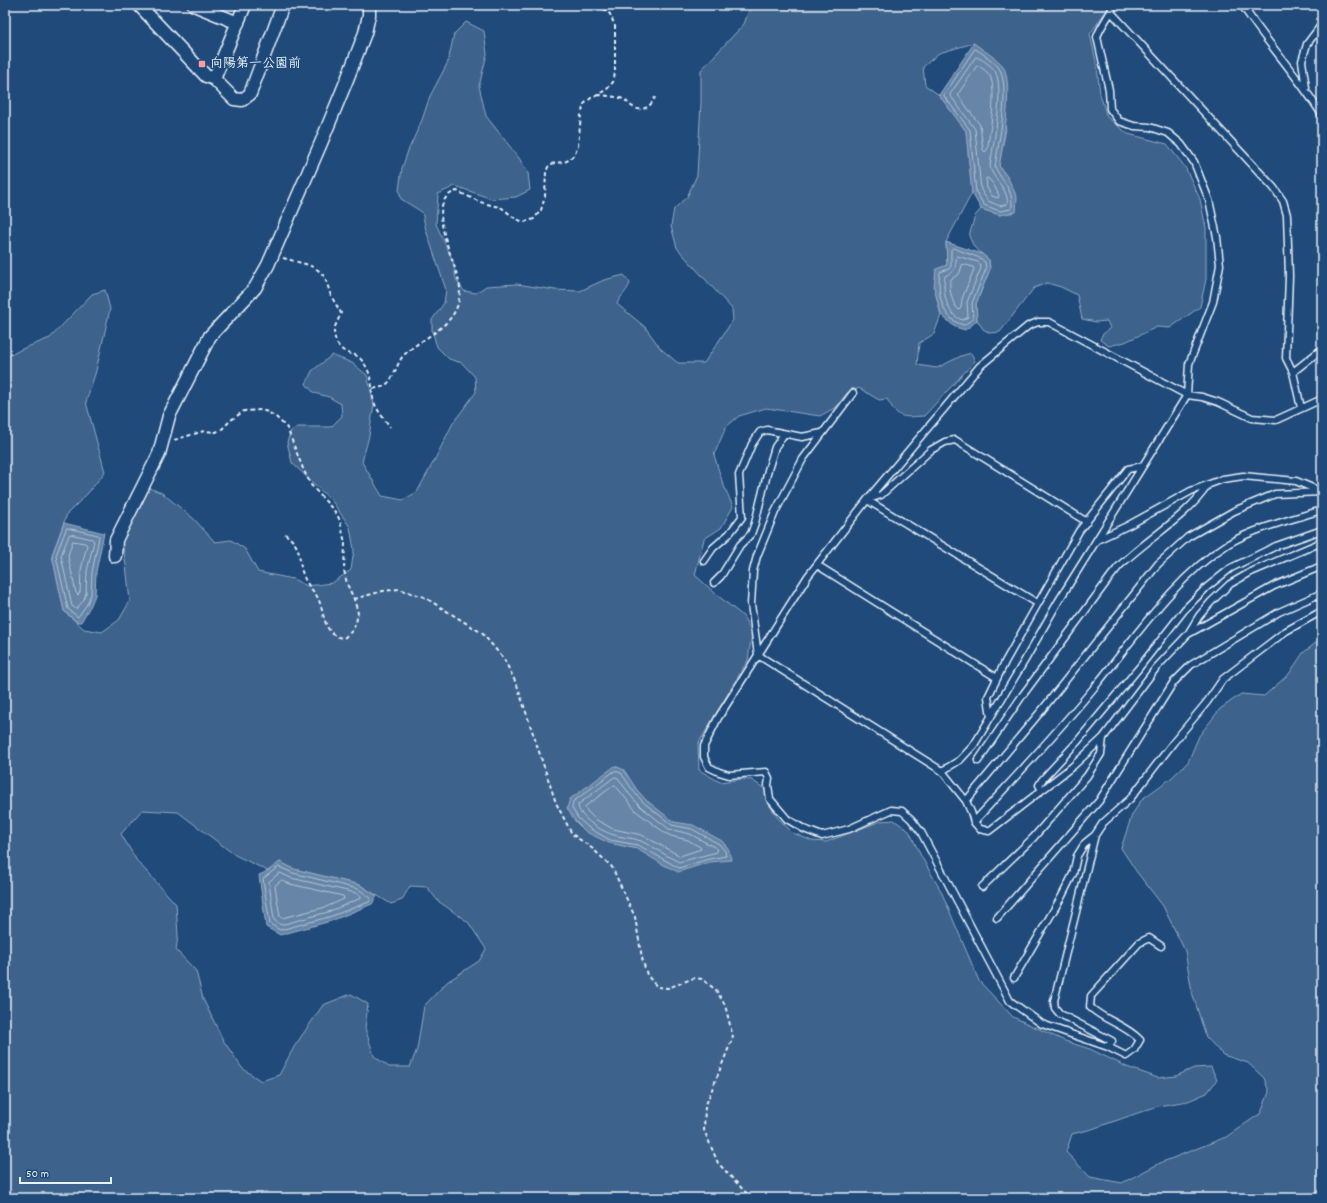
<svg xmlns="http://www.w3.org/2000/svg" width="1327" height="1203" viewBox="0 0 1327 1203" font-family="Dekko,'Klee One',sans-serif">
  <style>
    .green { fill: #3c628c; stroke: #92aac2; fill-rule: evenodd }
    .water { fill: #6685a7; stroke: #9ab0c7 }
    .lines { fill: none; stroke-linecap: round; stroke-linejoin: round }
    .shore { stroke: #b4c6d8; stroke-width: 1 }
    .service-casing { stroke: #e8f1f8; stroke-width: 9 }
    .minor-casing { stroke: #e8f1f8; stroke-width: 15 }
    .path { stroke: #e8f1f8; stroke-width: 2; stroke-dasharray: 4 3; stroke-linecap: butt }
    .service { stroke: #1f4a7a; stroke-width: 6 }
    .minor { stroke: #1f4a7a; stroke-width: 12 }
    .poi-dot { fill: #ff9aa2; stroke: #1f4a7a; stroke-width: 1.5 }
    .labels { text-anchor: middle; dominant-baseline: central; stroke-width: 3; stroke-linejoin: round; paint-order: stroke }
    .poi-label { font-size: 13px; font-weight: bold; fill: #e8f1f8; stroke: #1f4a7a; text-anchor: start }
  </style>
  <rect width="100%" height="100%" fill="#1f4a7a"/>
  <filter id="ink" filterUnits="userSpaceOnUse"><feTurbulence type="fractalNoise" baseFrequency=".025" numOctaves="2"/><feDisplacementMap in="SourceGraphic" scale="8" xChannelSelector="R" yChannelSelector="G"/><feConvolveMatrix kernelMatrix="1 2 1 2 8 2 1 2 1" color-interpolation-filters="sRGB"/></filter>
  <g filter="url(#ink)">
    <path class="green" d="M751,5H1110L1090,34L1097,66L1100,94L1107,117L1128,134L1167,144L1185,167L1200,199L1206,228V279L1200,307L1170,328L1157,327L1125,342L1109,346L1100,340L1102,335L1110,328L1107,321L1096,322L1082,319L1077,295L1061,287L1047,283L1034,288L1000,332L990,333L983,329L977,320L976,304L990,269L989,260L974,247L969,236L975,216L981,209L1000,215L1008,178L999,166L1006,129L974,43L939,53L923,67L925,85L939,95L966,131L972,193L946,242L947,265L934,287L941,315L934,334L919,343L917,365L937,368L961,356L971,353L975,361L924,416C902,417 899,420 887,399L879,400L859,388L847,393L836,407L820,416L766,408L739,416L726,427L714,455L722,481L733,507L721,528L704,539L695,575L717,595L743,616L752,633L748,660L698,744L699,770L720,782L743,779L752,780L766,790L770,806L778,818L793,833L812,841L826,842L881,821L894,820L909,831L921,856L941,891L979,981L1013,1017L1065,1041L1090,1049L1127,1067L1158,1078L1176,1076L1194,1068L1211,1067L1217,1080L1207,1093L1188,1101L1158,1106L1092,1129L1072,1134L1066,1152L1090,1177L1122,1183L1160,1163L1226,1137L1261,1113L1269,1092L1264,1078L1248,1063L1223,1055L1206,1037L1192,992L1185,951L1163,906L1136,871L1121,848L1132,815L1142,799L1170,779L1188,762L1199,736L1220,709L1241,694L1264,696L1289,674L1303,653L1322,638V1198H5V363L7,357L22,349L50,338L92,294L105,290L110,309L96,371L86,402L105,472L88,493L67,514L52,555L64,611L84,629L102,632L119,620L130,601L126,565L120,529L132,492L144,486L162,493L193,518L215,542L231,540L245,549L258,572L293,579L307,586L332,583L351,570L354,550L350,527L332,501L292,463L287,442L291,431L297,427H331L342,416L341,404L329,397L314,393L306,384L312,371L332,355L352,363L367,375L374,404L369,436L362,462L382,496L403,500L417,492L434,461L453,423L476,392L475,377L462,363L449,359L437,347L432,330V320L444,303L446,290L426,230L422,212L401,199L399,190L402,168L408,151L422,120L430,96L448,62L454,34L466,22L484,31L487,54L479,86L486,116L519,158L528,173L530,190L516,197L492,199L455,186L438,194L436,224L453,261L456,279L464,291L476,293L486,286L517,284L555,290L580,291L604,280L624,275L630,283C626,294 621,294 617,304L645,327L661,349L678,363H704L733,320L732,309L677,248L671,226L674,209L687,197L697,175L701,102V70L744,24ZM142,810L178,812L235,855L268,871L280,862L294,869L360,885L391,904L402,900L410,886L427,887L438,901L468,922L486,949L479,961L447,982L424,1006L417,1049L410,1067H389L374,1056L365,1028L368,1004L351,994L323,1005L294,1047L279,1075L261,1081L242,1068L223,1040L203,999L196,971L176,950L178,936L176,904L137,861L121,834Z"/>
    <path class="water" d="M974,43C980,48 999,60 1003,66C1014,84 1003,144 999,166L1008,178L1017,197L1016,212L1000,215L981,209L972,193L966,131L939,95Z
      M946,242L982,254L989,260L990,269L976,304L977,320L972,325L965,330L955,327L941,315L934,287L936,269L947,265Z
      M64,523L104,533L96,572L95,595L91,605L81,622H77L64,611L52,555Z
      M615,766L624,770L637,790L646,800L674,822L693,825L722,841L729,850L731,860L710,862L678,872L662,864L637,849L609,843L586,832L575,821L567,808L570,799Z
      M280,862L294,869L360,885L377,896L372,904L331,921L280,935L266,927L259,875L268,871Z"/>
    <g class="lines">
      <path class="shore" d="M975,49C980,51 997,64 999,68C1011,86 998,145 995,167C1002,182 1013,188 1012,207L1011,209L1000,211L984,205L976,192L970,130L944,96Z
        M976,57C981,58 992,66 995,71C1005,88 993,146 990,166C992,179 1010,190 1007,204L1000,206L988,201L981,190L975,129L950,95Z
        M977,66H979C983,69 988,72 990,76C997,90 990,134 987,150L985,152L983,150L980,125L958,95Z
        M987,178C993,181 996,189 999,196L998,198L992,196L987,188L986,179Z
        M953,248L980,258L985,262L986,269L972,303L973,319L964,325C941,320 937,292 940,272L949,269L951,266V250Z
        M957,256L978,262L980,264L981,268L967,302L968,317L963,320C946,316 942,290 945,276C958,269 954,268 957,256Z
        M963,264L973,267L974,269L962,299L961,308L959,310C952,305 949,289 950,280L959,274Z
        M67,528L98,535L99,537L92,572L91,594L87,604L78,617L68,609L56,556Z
        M70,534L92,539L94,541L87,571L86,593L83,601L76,609L72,606L61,556Z
        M73,541L85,543L87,545L81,570L80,592L78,595L76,593L68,556Z
        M615,771L621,773L634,792L644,803L672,825L692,829L719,844L725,851L726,856L709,859L679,868L638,845L610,840L589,828L578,818L572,808L573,802Z
        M615,777L618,778L630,795L640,806L669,829L690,834L716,848L717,852L679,862C666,856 654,847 641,841C632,837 621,838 611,834C600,830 579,818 578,805Z
        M615,785L636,811L665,833L671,836L688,840L700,847L701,849L680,856L642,835L613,829L595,819L587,811L585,807Z
        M279,867L293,873L358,889L370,897L371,899L369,902L329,917L280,930L270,924L263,879Z
        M280,873L291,878L356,893L361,896V898L328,912L281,925L274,920L269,882Z
        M282,880L290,884L343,896L344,899L326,907L282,918L280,917L275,886Z"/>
      <defs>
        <path id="service" d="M1242,5C1267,43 1298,76 1322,115
          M1111,12L1274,188L1283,201L1287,215L1289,276L1286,358L1293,372L1301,408
          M1306,88L1302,61L1307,44L1322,24
          M1293,372L1322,349
          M869,499L881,495L931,450L945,442L955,440L1087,522
          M867,500L1037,603
          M1097,540L1129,525L1191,491L1223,479L1243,476L1296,481L1322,492
          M704,561L713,548L729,534L742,517L739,475L752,444L760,432L767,430L802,437L822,433
          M817,565L997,678
          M714,583L721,576L740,545L751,534L755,523L768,470L775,447L784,434
          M1190,633L1274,586L1322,566
          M758,655L942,771L966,801L971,812L974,822L980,829L989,831L1073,766L1103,738L1156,668L1188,634L1199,616L1211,602L1230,584L1251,572L1322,542
          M758,655L751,604L753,571L757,556L775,512L803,459L853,393
          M991,717L988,697L1005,662L1079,531L1128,469L1143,466
          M978,761L1022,696L1111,576C1116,570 1120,564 1126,560C1153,535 1187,516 1208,485
          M942,771L960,760L974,745L1025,660L1058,602L1187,395L1189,364L1213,302L1220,265L1217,237L1209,200L1194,162L1181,144L1168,133L1150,127L1134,126L1119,121L1110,109L1109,90L1097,37C1101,25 1109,17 1114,5
          M1042,790L1039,785L1042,780L1077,742L1138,669L1185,609L1207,587L1231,568L1276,546L1322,530
          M966,801L1042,710L1158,564L1188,537L1234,511L1275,494L1322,492
          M974,822C1015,777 1058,732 1097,684C1137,635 1174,578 1228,544C1255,528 1293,519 1322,510
          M982,887L1033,838L1087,776L1101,754L1103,738
          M997,918L1099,801L1173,683L1191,665L1279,612L1322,593
          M1161,946L1149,938L1139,943L1091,996L1090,1007C1105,1021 1126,1025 1140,1040L1134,1050L1126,1056L1108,1047L1042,1024L1010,1001L921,832L911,819L902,811L891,810L849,829L822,836L804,829L787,819L770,799L768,785L769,778L766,772L729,775L719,772L709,767L704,757V746L718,718L758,655L808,576L867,500L980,366L1028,326L1038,322H1049L1187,395L1202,397L1218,402L1252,418L1276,420L1322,399
          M1014,978L1062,896L1073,874L1077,856L1085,843L1095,835
          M1108,1047L1112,1041L1060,1014L1055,1008L1054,1001L1095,835L1103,823L1130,799L1173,743L1207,702L1223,679L1286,631L1322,611"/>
        <path id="minor" d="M139,5L206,76L214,79L234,99L242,100L250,94L283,5
          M194,5L238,23
          M214,79L245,5
          M115,556L116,540L159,454L169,416L210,336L255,288L268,265L321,143L348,77L365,33L369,15V5"/>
      </defs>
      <use href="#service" class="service-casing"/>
      <use href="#minor" class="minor-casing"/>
      <path class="path" d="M598,95C604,95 618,97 623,99C627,101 629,105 633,107C642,113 652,106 655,97
        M283,258L309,265L318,270L325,277L331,296L341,313C339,319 335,325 334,330C334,340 338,349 348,353C351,354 354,354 357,356C367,363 372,378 372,389C376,388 380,388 384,386C395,380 396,362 405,354C423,337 450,329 458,304C459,300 460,294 460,289C459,265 420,201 457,191L480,202L502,208L516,219L524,222L534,219L541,210L545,197L546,172L548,167L551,164L567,161L574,155L578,146L581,115L584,104L591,98L598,95L607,89L613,82L615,73V26L610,14L604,9L581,5
        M372,389C372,406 381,414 390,427
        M174,440L204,431L216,432L222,429L231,420L244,411L261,410L268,412L277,418L287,428L304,471L311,485L337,514L340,521L345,543L344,570L347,584L354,599L358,613L356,623L352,631L344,638C323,637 325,613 318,598C314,591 307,585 304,577C296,558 305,549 285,534
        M354,599L383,591L399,589L424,597L482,633L504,659L517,685L556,803L572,834L593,849L612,867L635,917L642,958L647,975L657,987L668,988L694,978L702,979L716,990L725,1005L733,1037L705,1107L704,1130L718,1163L751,1198"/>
      <use href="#service" class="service"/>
      <use href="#minor" class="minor"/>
    </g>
  </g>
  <rect class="poi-dot" x="198" y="60" width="8" height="8" rx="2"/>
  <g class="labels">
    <g class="poi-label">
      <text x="210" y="64">向陽第一公園前</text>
    </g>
  </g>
  <rect width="1327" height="1203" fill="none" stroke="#1f4a7a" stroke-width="20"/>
  <rect x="10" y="10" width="1307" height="1183" fill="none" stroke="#e8f1f8" stroke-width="1.5" filter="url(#ink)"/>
  <path d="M20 1177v6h91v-6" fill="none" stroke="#e8f1f8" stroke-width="2"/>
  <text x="26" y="1177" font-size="12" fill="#e8f1f8" stroke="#1f4a7a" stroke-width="3" paint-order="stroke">50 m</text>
</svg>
